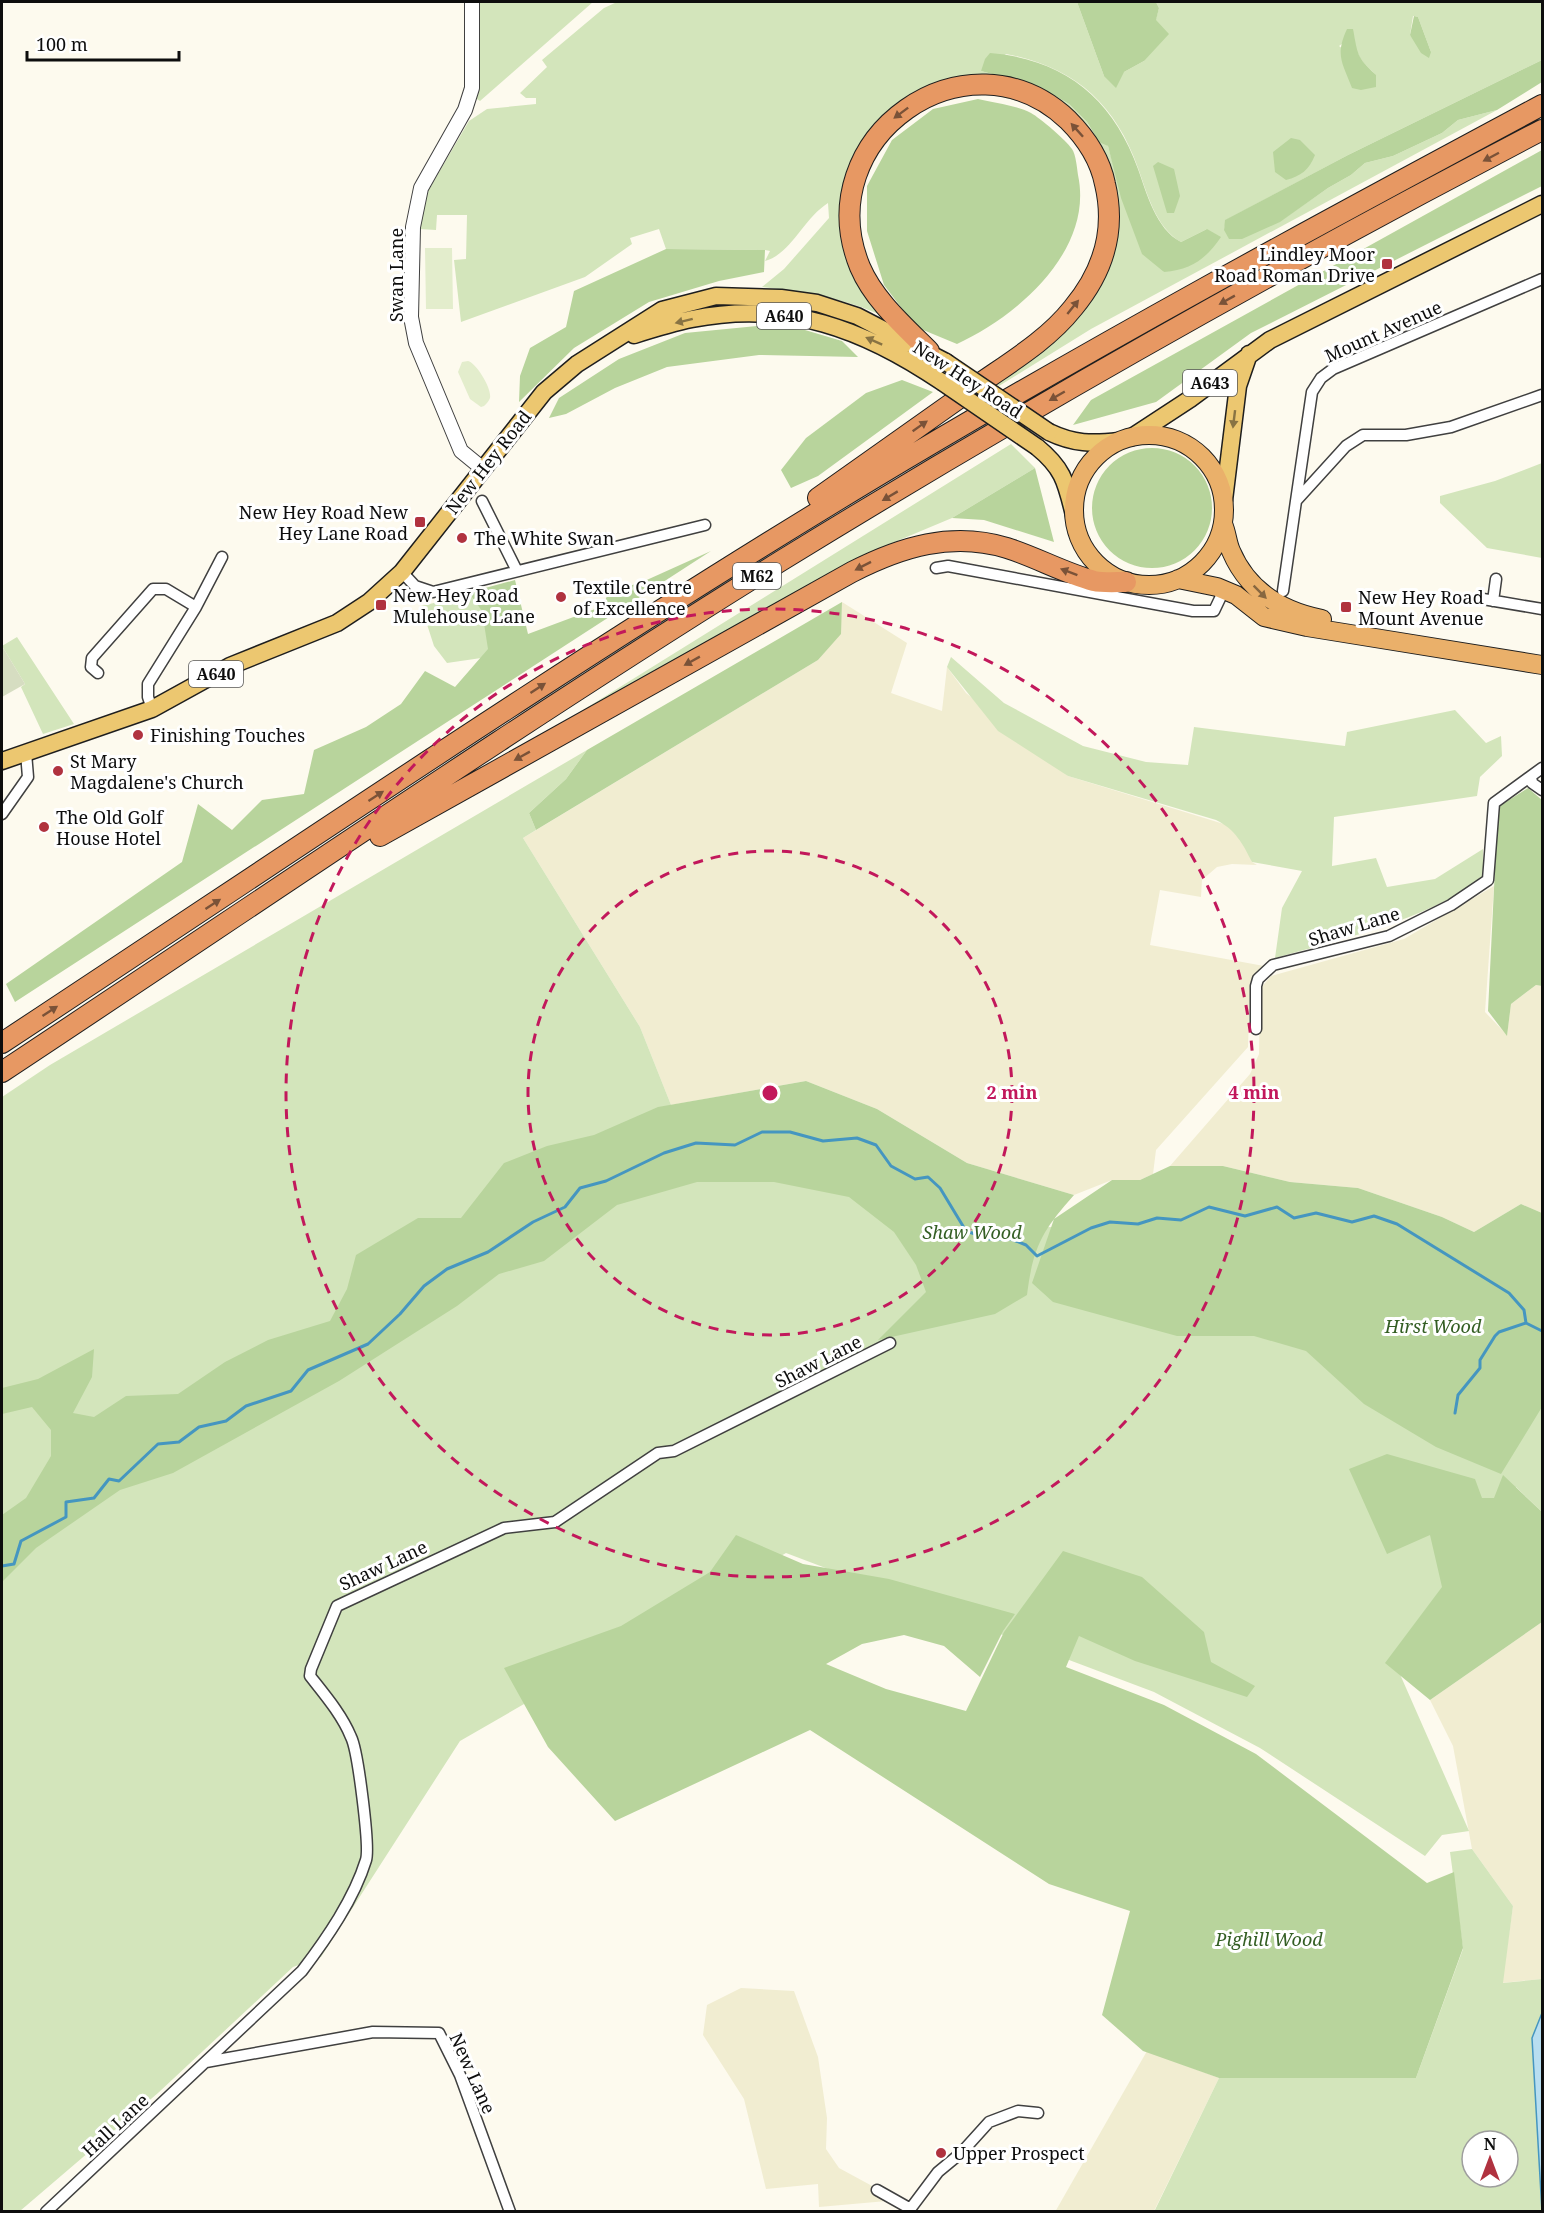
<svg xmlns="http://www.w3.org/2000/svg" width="1544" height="2213" viewBox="0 0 1544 2213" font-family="'Noto Serif',serif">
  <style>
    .farmland { fill: #f1edd1 }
    .green { fill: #d3e5bb; fill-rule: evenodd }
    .forest { fill: #b8d49c }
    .cemetery { fill: #d6ddc1 }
    .pitch { fill: #e3edcc }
    .water { fill: #b8def0; stroke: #4596c0; stroke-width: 1.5 }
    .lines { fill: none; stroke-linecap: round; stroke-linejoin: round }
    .stream { stroke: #4596c0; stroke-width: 3 }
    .minor-casing { stroke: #404040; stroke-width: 13 }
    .tertiary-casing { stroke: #404040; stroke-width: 16 }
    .primary-casing { stroke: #1e1e1e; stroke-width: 19 }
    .trunk-casing { stroke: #1e1e1e; stroke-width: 20 }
    .motorway-casing { stroke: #1e1e1e; stroke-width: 22 }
    .minor { stroke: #fff; stroke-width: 10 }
    .tertiary { stroke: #fff; stroke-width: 14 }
    .primary { stroke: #ecc770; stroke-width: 16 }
    .trunk { stroke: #eab06a; stroke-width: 18 }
    .motorway { stroke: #e79863; stroke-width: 20 }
    .primary-bridge-casing { stroke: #1e1e1e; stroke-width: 19; stroke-linecap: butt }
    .primary-bridge { stroke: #ecc770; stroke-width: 16 }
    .oneway { fill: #7a5238 }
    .oneway2 { fill: #887343 }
    .oneway3 { fill: #876740 }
    .ring { fill: none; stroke: #c2185b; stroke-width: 3; stroke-dasharray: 10 8 }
    .poi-dot { fill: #b0323f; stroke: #fff; stroke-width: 2 }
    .labels { text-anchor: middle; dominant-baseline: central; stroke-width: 6; stroke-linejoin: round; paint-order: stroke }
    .shield { fill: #fff; stroke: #565656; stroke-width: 1.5 }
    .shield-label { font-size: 16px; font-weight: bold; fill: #0d0d0d }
    .poi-label { font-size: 18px; fill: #0d0d0d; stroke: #fff; text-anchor: start }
    .street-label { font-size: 18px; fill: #0d0d0d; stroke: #fff }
    .park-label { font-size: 18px; font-style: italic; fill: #335e23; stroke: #fff }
    .centre { fill: #c2185b; stroke: #fff; stroke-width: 3 }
    .ring-label { font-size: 18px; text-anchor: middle; font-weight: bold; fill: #c2185b; stroke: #fff; stroke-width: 6; stroke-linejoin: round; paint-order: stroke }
  </style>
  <rect width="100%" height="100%" fill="#fdfaee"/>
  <path class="farmland" d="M842,602L907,643L891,693L942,711L947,667L966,693L1068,776L1227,825L1246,846L1252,862L1257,865L1232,864L1217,867L1202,880L1201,897L1160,890L1150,945L1264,966L1250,983L1248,1047L1156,1150L1153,1174L1140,1180H1112L1074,1195L967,1163L877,1109L806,1081L671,1105L640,1027L523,838L818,660L840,634Z
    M1494,886L1485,1012L1507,1035L1511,1004L1536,985L1542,986V1213L1521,1204L1474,1232L1442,1217L1358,1188L1290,1182L1223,1166H1170L1250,1074L1259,1054L1260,989L1271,976L1404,939Z
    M1542,1622V1979L1502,1983L1513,1906L1472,1849L1453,1746L1430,1700Z
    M741,1988L794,1991L818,2057L827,2118L826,2149L839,2168L898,2200L819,2207L818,2184L766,2189L744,2099L703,2035L707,2005Z
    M1147,2051L1219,2078L1154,2211L1055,2212Z"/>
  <path class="green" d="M476,2H593L480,101L477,99Z
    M617,2H1077L1104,76L1124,72L1144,61L1159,8L1156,2H1542V60L1348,155L1226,220L1224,230L1279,222L1328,188L1351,175L1365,163L1393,156L1442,133L1458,120L1497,110L1091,329L999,386L991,381L1075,314L1114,211L1067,113L949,84L848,175L842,214L845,245L849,259L885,317C845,298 805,292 762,287L784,269L829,218L828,203C803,219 791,254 765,261L770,251L765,250L666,249L659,229L630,238L632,244L585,277L461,322L454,260L466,259L467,215H437L436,230L419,229L421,203L469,121L487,109L536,104V98H526L520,93L547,67L542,60L604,8ZM1413,16L1418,17L1431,52L1410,35ZM1354,35C1354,54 1363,63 1376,75L1339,46ZM1006,54C1074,67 1115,103 1138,168C1147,193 1156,228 1181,242L1207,229L1164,272L1117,178L1108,146L1093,134L1087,122L1069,104L1040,87L981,71Z
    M1011,444L1035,468L952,518L878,549L583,710Z
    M1542,463V558L1487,548L1440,503V496L1495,481Z
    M472,594L490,621L488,657L447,663L434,646L421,606Z
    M17,637L74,724L43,734L21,687L25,684L2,646Z
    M951,657L1004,703L1083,746L1146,762L1188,765L1194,727L1345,746L1347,732L1455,710L1486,743L1501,736L1502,756L1480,777L1477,796L1334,817L1332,866L1376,858L1387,887L1435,879L1483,849V879C1420,921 1347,938 1275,958L1282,908L1302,871L1252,862C1243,844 1235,829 1216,820L1068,776L998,731L947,667Z
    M587,750L566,779L529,813L536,830L523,838L640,1027L677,1120L1022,1227L1370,1228L1542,1357V1512L1516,1487L1399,1672L1469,1831L1442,1835L1425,1856L1260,1748L1154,1692L786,1553L460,1741L321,1957L293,1967L158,2093L20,2211L2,2212V1097L50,1065Z
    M1472,1849L1513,1906L1503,1983L1542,1979V2013L1532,2038L1542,2211L1154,2212L1219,2078H1416L1463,1949L1450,1852ZM1472,2141H1508V2177H1472Z"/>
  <path class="forest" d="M1077,2H1156L1159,8L1156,20L1169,34L1144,61L1124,72L1116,88L1104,76Z
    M1414,16L1418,17L1431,52L1429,58L1421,53L1410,35Z
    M1347,29H1353C1358,55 1356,56 1376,75V87L1361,90L1352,88C1342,62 1335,55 1347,29Z
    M990,53C1065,59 1113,99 1138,169C1147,194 1156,229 1181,242L1207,229L1221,237C1206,259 1191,270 1164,272L1142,254L1121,198L1108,146L1099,142L1087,122L1069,104L1040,87L981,71L985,59Z
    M1542,60V82L1497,110L1458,120L1442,133L1393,156L1365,163L1351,175L1328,188L1280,222L1242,239H1229L1224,230L1225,220L1348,155Z
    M978,99C994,103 1016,105 1031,113C1040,118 1066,140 1072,149C1076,155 1077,168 1078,175C1094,250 1018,316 957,344L916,327L884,285L867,231V186L892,140L933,109Z
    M1291,138L1300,140L1315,155C1309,170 1301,176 1286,180L1275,172L1273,152Z
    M1542,150V186L1251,333L1156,402L1073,425L1091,400Z
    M1158,162L1174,169L1180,196L1174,213H1167L1153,166Z
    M666,249L765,250L764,272L719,281L649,302L574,348L519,402L520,376L530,348L566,327L574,291Z
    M757,326L805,330L842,341L858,357L759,355L667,367L615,388L566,414L549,418L559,398L619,359L685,333Z
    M902,380L933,392L818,476L791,488L781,470L806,438L866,393Z
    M1092 508a60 60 0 1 1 120 0a60 60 0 1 1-120 0Z
    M1035,468L1054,542L984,520L952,518Z
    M711,551L15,1002L6,984L182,862L198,804L232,830L262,800L304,794L314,750L366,727L401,704L425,671L455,687L488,649L482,611L472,597L474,591L515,580L528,634L603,606L609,591L640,583Z
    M842,602L841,634L818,660L536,830L529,813L566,779L587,750Z
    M1528,788L1542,800V986L1536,985L1511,1004L1507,1036L1488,1011L1498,807Z
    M806,1081L877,1109L967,1163L1074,1195C1042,1231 1033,1247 1027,1295L995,1314L878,1340L926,1292L916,1265L894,1232L849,1197L774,1182H697L617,1205L544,1261L499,1274L457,1306L339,1381L173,1473L120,1490L36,1548L2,1582V1515L26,1498L51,1456V1430L32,1407L2,1414V1388L38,1379L94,1349L92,1377L73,1413L94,1417L126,1396L178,1394L225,1362L268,1340L330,1321L347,1289L356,1255L418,1218H461L504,1163L547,1146L594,1135L658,1107Z
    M1170,1166H1223L1290,1182L1358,1188L1442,1217L1474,1232L1521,1204L1542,1213V1407L1501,1474L1436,1447L1364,1404L1306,1351L1254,1336H1177L1053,1302L1032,1283L1054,1219L1112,1180H1140Z
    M1387,1454L1475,1479L1482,1498H1494L1503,1475L1542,1512V1622L1430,1700L1385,1663L1442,1587L1430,1535L1387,1554L1349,1469Z
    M736,1535L803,1564L889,1579L1015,1614L1003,1631L980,1677L944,1646L904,1635L862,1644L826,1664L886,1689L966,1711L1004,1632L1063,1551L1142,1577L1204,1632L1211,1662L1255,1686L1247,1697L1135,1661L1079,1636L1066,1667L1164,1705L1256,1754L1427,1883L1454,1872L1463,1948L1416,2078H1219L1143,2051L1102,2015L1130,1911L1049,1884L810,1730L615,1821L548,1747L504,1668L621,1626L710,1572Z"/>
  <path class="cemetery" d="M2,646L25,684L2,697Z"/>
  <path class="pitch" d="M425,248H452L453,309H426Z
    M468,361C476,363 492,388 490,398C489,401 487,403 484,406L481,407L470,399L458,372L462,362Z"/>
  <path class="water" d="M1542,2013V2212L1532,2038Z"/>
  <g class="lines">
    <path class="stream" d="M1455,1413L1458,1395L1480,1368V1360L1495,1336L1499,1332L1526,1323
      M2,1566L14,1564L21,1541L66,1517V1502L94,1498L109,1479L119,1481L158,1444L179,1442L199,1427L226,1421L246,1406L291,1391L308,1370L368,1344L400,1314L424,1286L447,1269L488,1252L533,1222L565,1207L580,1188L606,1181L664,1153L696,1143L735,1145L762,1132H790L823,1141L857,1138L876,1145L891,1166L915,1179L928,1177L940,1188L966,1231L990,1239H1011L1026,1245L1037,1256L1091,1228L1110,1222L1138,1224L1157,1218L1181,1220L1209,1207L1245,1216L1277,1207L1294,1218L1316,1213L1352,1222L1374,1216L1397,1224L1509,1293L1524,1310L1526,1323L1542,1331"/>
    <defs>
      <path id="minor" d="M482,501L517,571
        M1296,501L1312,392L1321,378L1333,369L1542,279
        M936,568L948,566L1193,611H1214L1224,590
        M402,572L415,586L433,592L705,525
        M1283,591L1296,501L1346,446L1363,435H1406L1451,427L1542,395
        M1483,599L1542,609
        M1493,601L1496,579
        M98,673L91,667L92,658L153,589H166L196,607
        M152,709L148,697V684L196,607L222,557
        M1531,776L1532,783L1542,790
        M2,814L28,777L26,753
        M1256,1029V986L1258,979L1273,965L1389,936L1451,905L1488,880L1494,803L1542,768
        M206,2062L373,2032L439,2033L460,2075L510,2212
        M877,2190L909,2208
        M46,2212L302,1971C327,1938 354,1899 366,1860C370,1847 358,1751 351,1737C342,1715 325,1695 310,1676L311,1669L337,1606L504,1528L555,1522L658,1453L674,1451L890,1343
        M908,2212L938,2172L961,2153L989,2122L1018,2111L1038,2113"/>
      <path id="tertiary" d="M472,2V88L465,110L421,188L413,227L411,317L416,343L461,451L483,469"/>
      <path id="primary" d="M634,335C653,329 672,323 692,319C787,300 864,329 942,382
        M1049,432C1074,444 1092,444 1119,441
        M1132,437L1190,399L1270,340L1542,204
        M1037,447C1064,469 1066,483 1074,515
        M1224,500L1238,386L1249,354
        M2,761L152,709L230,666L337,623L369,602L402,572L544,392L577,364L662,310L716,296L781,298L817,303L857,316L946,362"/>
      <path id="trunk" d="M1074 510a75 75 0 1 1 150 0a75 75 0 1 1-150 0Z
        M1223,524C1227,533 1227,542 1231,551C1248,591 1281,611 1322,619
        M1178,579L1217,587L1236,595L1264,617L1307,627L1542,665"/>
      <path id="motorway" d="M818,498C869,462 921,425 972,389C1007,364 1046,342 1073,308C1103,272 1116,230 1105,184C1100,159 1086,138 1068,120C968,25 807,137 860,267C874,300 904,326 929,351
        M380,836L852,572C901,547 952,531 1007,548C1036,557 1064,573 1094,581C1103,583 1116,582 1126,582
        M2,1043C289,854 574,659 869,481C1090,348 1316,226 1542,105
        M2,1072C262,900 519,723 784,559C1031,407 1285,264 1542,130"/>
    </defs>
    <use href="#minor" class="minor-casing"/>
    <use href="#tertiary" class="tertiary-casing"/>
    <use href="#primary" class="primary-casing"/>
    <use href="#trunk" class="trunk-casing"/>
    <use href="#motorway" class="motorway-casing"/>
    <use href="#minor" class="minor"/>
    <use href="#tertiary" class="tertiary"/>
    <use href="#primary" class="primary"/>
    <use href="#trunk" class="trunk"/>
    <use href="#motorway" class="motorway"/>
    <defs>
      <path id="primary-bridge" d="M946,362L1049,432
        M942,382L1037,447"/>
    </defs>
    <use href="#primary-bridge" class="primary-bridge-casing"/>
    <use href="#primary-bridge" class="primary-bridge"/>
  </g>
  <defs><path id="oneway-solid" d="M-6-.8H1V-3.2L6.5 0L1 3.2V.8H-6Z" transform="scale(1.5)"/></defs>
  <g class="oneway">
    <use href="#oneway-solid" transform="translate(901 113) rotate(143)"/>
    <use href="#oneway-solid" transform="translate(1077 130) rotate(-132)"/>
    <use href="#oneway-solid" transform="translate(1491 157) rotate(152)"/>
    <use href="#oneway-solid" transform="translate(1227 300) rotate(151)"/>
    <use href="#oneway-solid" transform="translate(1073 307) rotate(-51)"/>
    <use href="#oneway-solid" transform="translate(1057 396) rotate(150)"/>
    <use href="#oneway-solid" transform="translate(920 426) rotate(-35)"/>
    <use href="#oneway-solid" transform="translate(890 496) rotate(149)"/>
    <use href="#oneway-solid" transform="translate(863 566) rotate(153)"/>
    <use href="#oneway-solid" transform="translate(1069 572) rotate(-159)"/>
    <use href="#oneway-solid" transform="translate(692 661) rotate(151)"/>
    <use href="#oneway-solid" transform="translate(538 688) rotate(-33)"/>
    <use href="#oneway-solid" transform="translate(522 756) rotate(151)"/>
    <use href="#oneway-solid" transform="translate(376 796) rotate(-33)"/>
    <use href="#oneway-solid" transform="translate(213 904) rotate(-33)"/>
    <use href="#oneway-solid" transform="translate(50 1011) rotate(-33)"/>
  </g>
  <g class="oneway2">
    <use href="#oneway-solid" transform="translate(684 321) rotate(166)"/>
    <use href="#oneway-solid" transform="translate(874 341) rotate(-156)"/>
    <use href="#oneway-solid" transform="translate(1234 419) rotate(97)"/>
  </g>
  <use class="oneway3" href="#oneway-solid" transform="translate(1260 592) rotate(45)"/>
  <g class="ring">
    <circle cx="770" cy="1093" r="242"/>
    <circle cx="770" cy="1093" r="484"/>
  </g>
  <g class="poi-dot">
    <rect x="1381" y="258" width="12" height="12" rx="3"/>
    <rect x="414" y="516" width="12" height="12" rx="3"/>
    <circle cx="462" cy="538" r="6"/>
    <circle cx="561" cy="597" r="6"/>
    <rect x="375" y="599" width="12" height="12" rx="3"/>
    <rect x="1340" y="601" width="12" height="12" rx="3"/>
    <circle cx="138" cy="735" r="6"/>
    <circle cx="58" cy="771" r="6"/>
    <circle cx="44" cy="827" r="6"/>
    <circle cx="941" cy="2153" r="6"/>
  </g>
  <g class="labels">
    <g class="shield">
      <rect x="757" y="303" width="54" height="26" rx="4.5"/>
      <rect x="1183" y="370" width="54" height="26" rx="4.5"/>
      <rect x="733" y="563" width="48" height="26" rx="4.5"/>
      <rect x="189" y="661" width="54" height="26" rx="4.5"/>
    </g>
    <g class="shield-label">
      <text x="784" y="316">A640</text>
      <text x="1210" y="383">A643</text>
      <text x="757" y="576">M62</text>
      <text x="216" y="674">A640</text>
    </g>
    <g class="poi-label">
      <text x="1375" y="254" text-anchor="end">Lindley Moor<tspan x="1375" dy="21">Road Roman Drive</tspan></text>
      <text x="408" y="512" text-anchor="end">New Hey Road New<tspan x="408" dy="21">Hey Lane Road</tspan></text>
      <text x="474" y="538">The White Swan</text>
      <text x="573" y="587">Textile Centre<tspan x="573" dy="21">of Excellence</tspan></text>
      <text x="393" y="595">New Hey Road<tspan x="393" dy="21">Mulehouse Lane</tspan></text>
      <text x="1358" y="597">New Hey Road<tspan x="1358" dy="21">Mount Avenue</tspan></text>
      <text x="150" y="735">Finishing Touches</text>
      <text x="70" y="761">St Mary<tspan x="70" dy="21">Magdalene's Church</tspan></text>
      <text x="56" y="817">The Old Golf<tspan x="56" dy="21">House Hotel</tspan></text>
      <text x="953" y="2153">Upper Prospect</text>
    </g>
    <g class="street-label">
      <text transform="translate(396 275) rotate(-90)">Swan Lane</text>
      <text transform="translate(1383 331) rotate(-24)">Mount Avenue</text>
      <text transform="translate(968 379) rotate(33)">New Hey Road</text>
      <text transform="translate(488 462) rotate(-52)">New Hey Road</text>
      <text transform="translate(1354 926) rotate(-17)">Shaw Lane</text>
      <text transform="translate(818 1361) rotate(-27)">Shaw Lane</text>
      <text transform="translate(383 1565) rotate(-25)">Shaw Lane</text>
      <text transform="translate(473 2073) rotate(66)">New Lane</text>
      <text transform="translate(115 2125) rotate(-43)">Hall Lane</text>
    </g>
    <g class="park-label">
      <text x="972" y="1232">Shaw Wood</text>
      <text x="1433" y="1326">Hirst Wood</text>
      <text x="1269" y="1939">Pighill Wood</text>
    </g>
  </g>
  <circle cx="770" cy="1093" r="9" class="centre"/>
  <g class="ring-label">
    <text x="1012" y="1099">2 min</text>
    <text x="1254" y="1099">4 min</text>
  </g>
  <rect width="1544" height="2213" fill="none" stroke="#0d0d0d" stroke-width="6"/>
  <g transform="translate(1490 2159)"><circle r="28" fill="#ffffff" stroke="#9e9e9e" stroke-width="1.5"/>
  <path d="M0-4.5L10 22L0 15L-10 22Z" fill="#b0323f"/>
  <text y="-9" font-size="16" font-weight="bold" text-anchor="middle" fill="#0d0d0d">N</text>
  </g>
  <path d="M27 51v9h152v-9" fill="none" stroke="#0d0d0d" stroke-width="3"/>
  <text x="36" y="51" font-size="18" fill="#0d0d0d" stroke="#ffffff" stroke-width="4.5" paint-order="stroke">100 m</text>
</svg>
